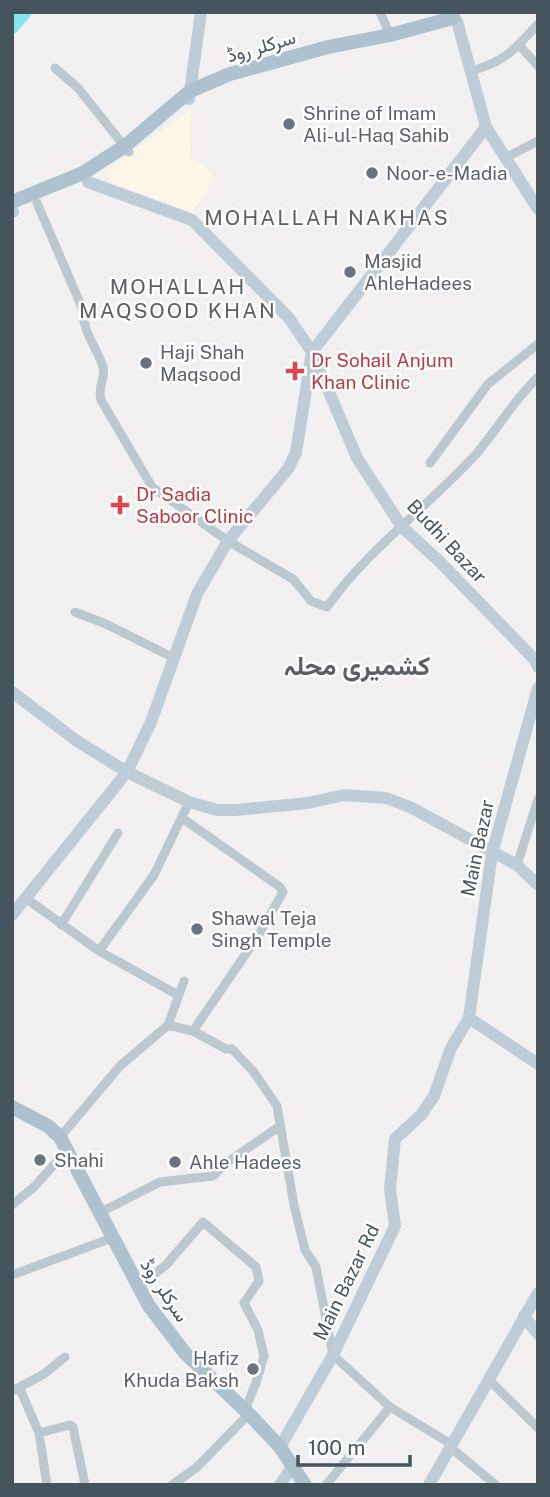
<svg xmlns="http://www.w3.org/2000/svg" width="550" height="1497" viewBox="0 0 550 1497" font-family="'Public Sans',Vazirmatn,sans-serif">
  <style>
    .commercial { fill: #fdf5e7 }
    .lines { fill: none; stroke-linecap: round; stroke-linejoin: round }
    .river { stroke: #85e4f1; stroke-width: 14 }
    .street { stroke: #bcc8cf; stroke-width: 9 }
    .secondary { stroke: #beccd7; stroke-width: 12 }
    .primary { stroke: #adc1cf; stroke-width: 14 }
    .worship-dot { fill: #6b7280; stroke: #fff; stroke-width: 2.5 }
    .health-dot { fill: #e0444e; stroke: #fff; stroke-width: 2.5 }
    .labels { text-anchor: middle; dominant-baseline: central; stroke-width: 5; stroke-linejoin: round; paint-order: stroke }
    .street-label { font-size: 19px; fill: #46545d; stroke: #fff }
    .worship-label { font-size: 19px; fill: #5b616d; stroke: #fff; text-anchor: start }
    .health-label { font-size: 19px; fill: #be3a42; stroke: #fff; text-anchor: start }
    .neighbourhood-label { font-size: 21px; letter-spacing: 2px; fill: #5b6064; stroke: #fff }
    .district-label { font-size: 26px; font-weight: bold; fill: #5b6064; stroke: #fff }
  </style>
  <rect width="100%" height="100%" fill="#f1efef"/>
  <path class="commercial" d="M191,110L190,158L206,167L212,175L208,192L192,212L115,184L109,177L105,171Z"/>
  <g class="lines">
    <path class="river" d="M12,27L25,12"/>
    <path class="street" d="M380,12L390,35
      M519,45L538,66
      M55,68L78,88L129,152
      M471,71C506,61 514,50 538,24
      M505,158L538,141
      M37,203L83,310C83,334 96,345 103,367C106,379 97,386 101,400L152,487L228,541L293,579L311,601L327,607C368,549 429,506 477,453C498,428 514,400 538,377
      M430,463L488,384L538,344
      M75,612L106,624L174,658
      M182,818L280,887L283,892L258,936L193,1031
      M517,865L538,799
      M27,899L99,951L178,995
      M61,925L118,833
      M99,951L154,875L189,802
      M168,1025L193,1031L226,1049H232L253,1071L277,1106L294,1205L305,1250L316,1267L333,1355L390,1407L451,1444
      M60,1137L120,1066L168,1025L184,981
      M12,1205L34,1187L67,1150
      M101,1212L160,1182L213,1176L229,1161L280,1126
      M12,1275L112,1238
      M138,1287L166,1265L203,1222L256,1267L259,1281L244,1303L258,1330L264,1356L256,1383L245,1410
      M488,1379L538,1428
      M20,1389L39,1433L47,1485
      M12,1391L44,1374L65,1357
      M39,1433L70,1425L73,1427L85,1485
      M450,1447L496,1485
      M172,1485L197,1467L249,1414
      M326,1485L390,1407"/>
    <path class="secondary" d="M453,18L457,21L486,127L538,209
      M189,99L201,12
      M88,182L192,220L289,318L312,352L357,458L402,527L439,561L535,660L538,667
      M12,211L13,212
      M12,692L77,741L127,772L189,802L217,810H236L308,803L344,795L386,798L410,807L517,865L538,885
      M12,915L127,772L151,722L197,594L228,541L288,469L296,453L312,352L486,127
      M469,1018L538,1064
      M524,1316L538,1334
      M280,1447L333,1355L395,1226L390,1189L395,1139L421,1115L434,1096L451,1048L469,1018L492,853L538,688
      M280,1485L292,1467
      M429,1485L538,1293"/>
    <path class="primary" d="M12,202L83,173L125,146L190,91L230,74L328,47L390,35L453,18L452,12
      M12,1107L48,1126L60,1137L149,1306L185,1353L249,1414L280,1447L305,1485"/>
  </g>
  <g class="worship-dot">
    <circle cx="289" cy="124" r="7"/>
    <circle cx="372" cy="173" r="7"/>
    <circle cx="350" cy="272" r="7"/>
    <circle cx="146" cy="363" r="7"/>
    <circle cx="197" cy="929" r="7"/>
    <circle cx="40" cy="1160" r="7"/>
    <circle cx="175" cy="1162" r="7"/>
    <circle cx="253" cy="1369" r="7"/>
  </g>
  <g class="health-dot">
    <path d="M291.5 360.5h7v7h7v7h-7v7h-7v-7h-7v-7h7z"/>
    <path d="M116.5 494.5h7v7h7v7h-7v7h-7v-7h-7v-7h7z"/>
  </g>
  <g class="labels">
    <g class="street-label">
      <text transform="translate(261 46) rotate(-16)">سرکلر روڈ</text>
      <text transform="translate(447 541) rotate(47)">Budhi Bazar</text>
      <text transform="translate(477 848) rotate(-78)">Main Bazar</text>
      <text transform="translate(346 1282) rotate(-64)">Main Bazar Rd</text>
      <text transform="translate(165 1290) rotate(57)">سرکلر روڈ</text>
    </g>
    <g class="worship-label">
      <text x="303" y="113">Shrine of Imam<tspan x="303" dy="22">Ali-ul-Haq Sahib</tspan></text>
      <text x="386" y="173">Noor-e-Madia</text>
      <text x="364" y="261">Masjid<tspan x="364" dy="22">AhleHadees</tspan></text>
      <text x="160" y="352">Haji Shah<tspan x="160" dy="22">Maqsood</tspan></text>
      <text x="211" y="918">Shawal Teja<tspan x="211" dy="22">Singh Temple</tspan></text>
      <text x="54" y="1160">Shahi</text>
      <text x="189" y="1162">Ahle Hadees</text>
      <text x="239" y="1358" text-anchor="end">Hafiz<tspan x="239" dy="22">Khuda Baksh</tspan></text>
    </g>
    <g class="health-label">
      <text x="311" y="360">Dr Sohail Anjum<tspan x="311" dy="22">Khan Clinic</tspan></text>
      <text x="136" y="494">Dr Sadia<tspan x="136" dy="22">Saboor Clinic</tspan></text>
    </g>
    <g class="neighbourhood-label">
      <text x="327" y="217">MOHALLAH NAKHAS</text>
      <text x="178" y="286">MOHALLAH<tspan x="178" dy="24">MAQSOOD KHAN</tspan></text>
    </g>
    <g class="district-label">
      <text x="357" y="665">کشمیری محلہ</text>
    </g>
  </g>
  <rect width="550" height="1497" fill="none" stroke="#46545d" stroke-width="28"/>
  <path d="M298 1455v10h112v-10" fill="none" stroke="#46545d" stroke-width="3.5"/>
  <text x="308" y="1455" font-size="21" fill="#46545d" stroke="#ffffff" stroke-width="5" paint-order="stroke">100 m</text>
</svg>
